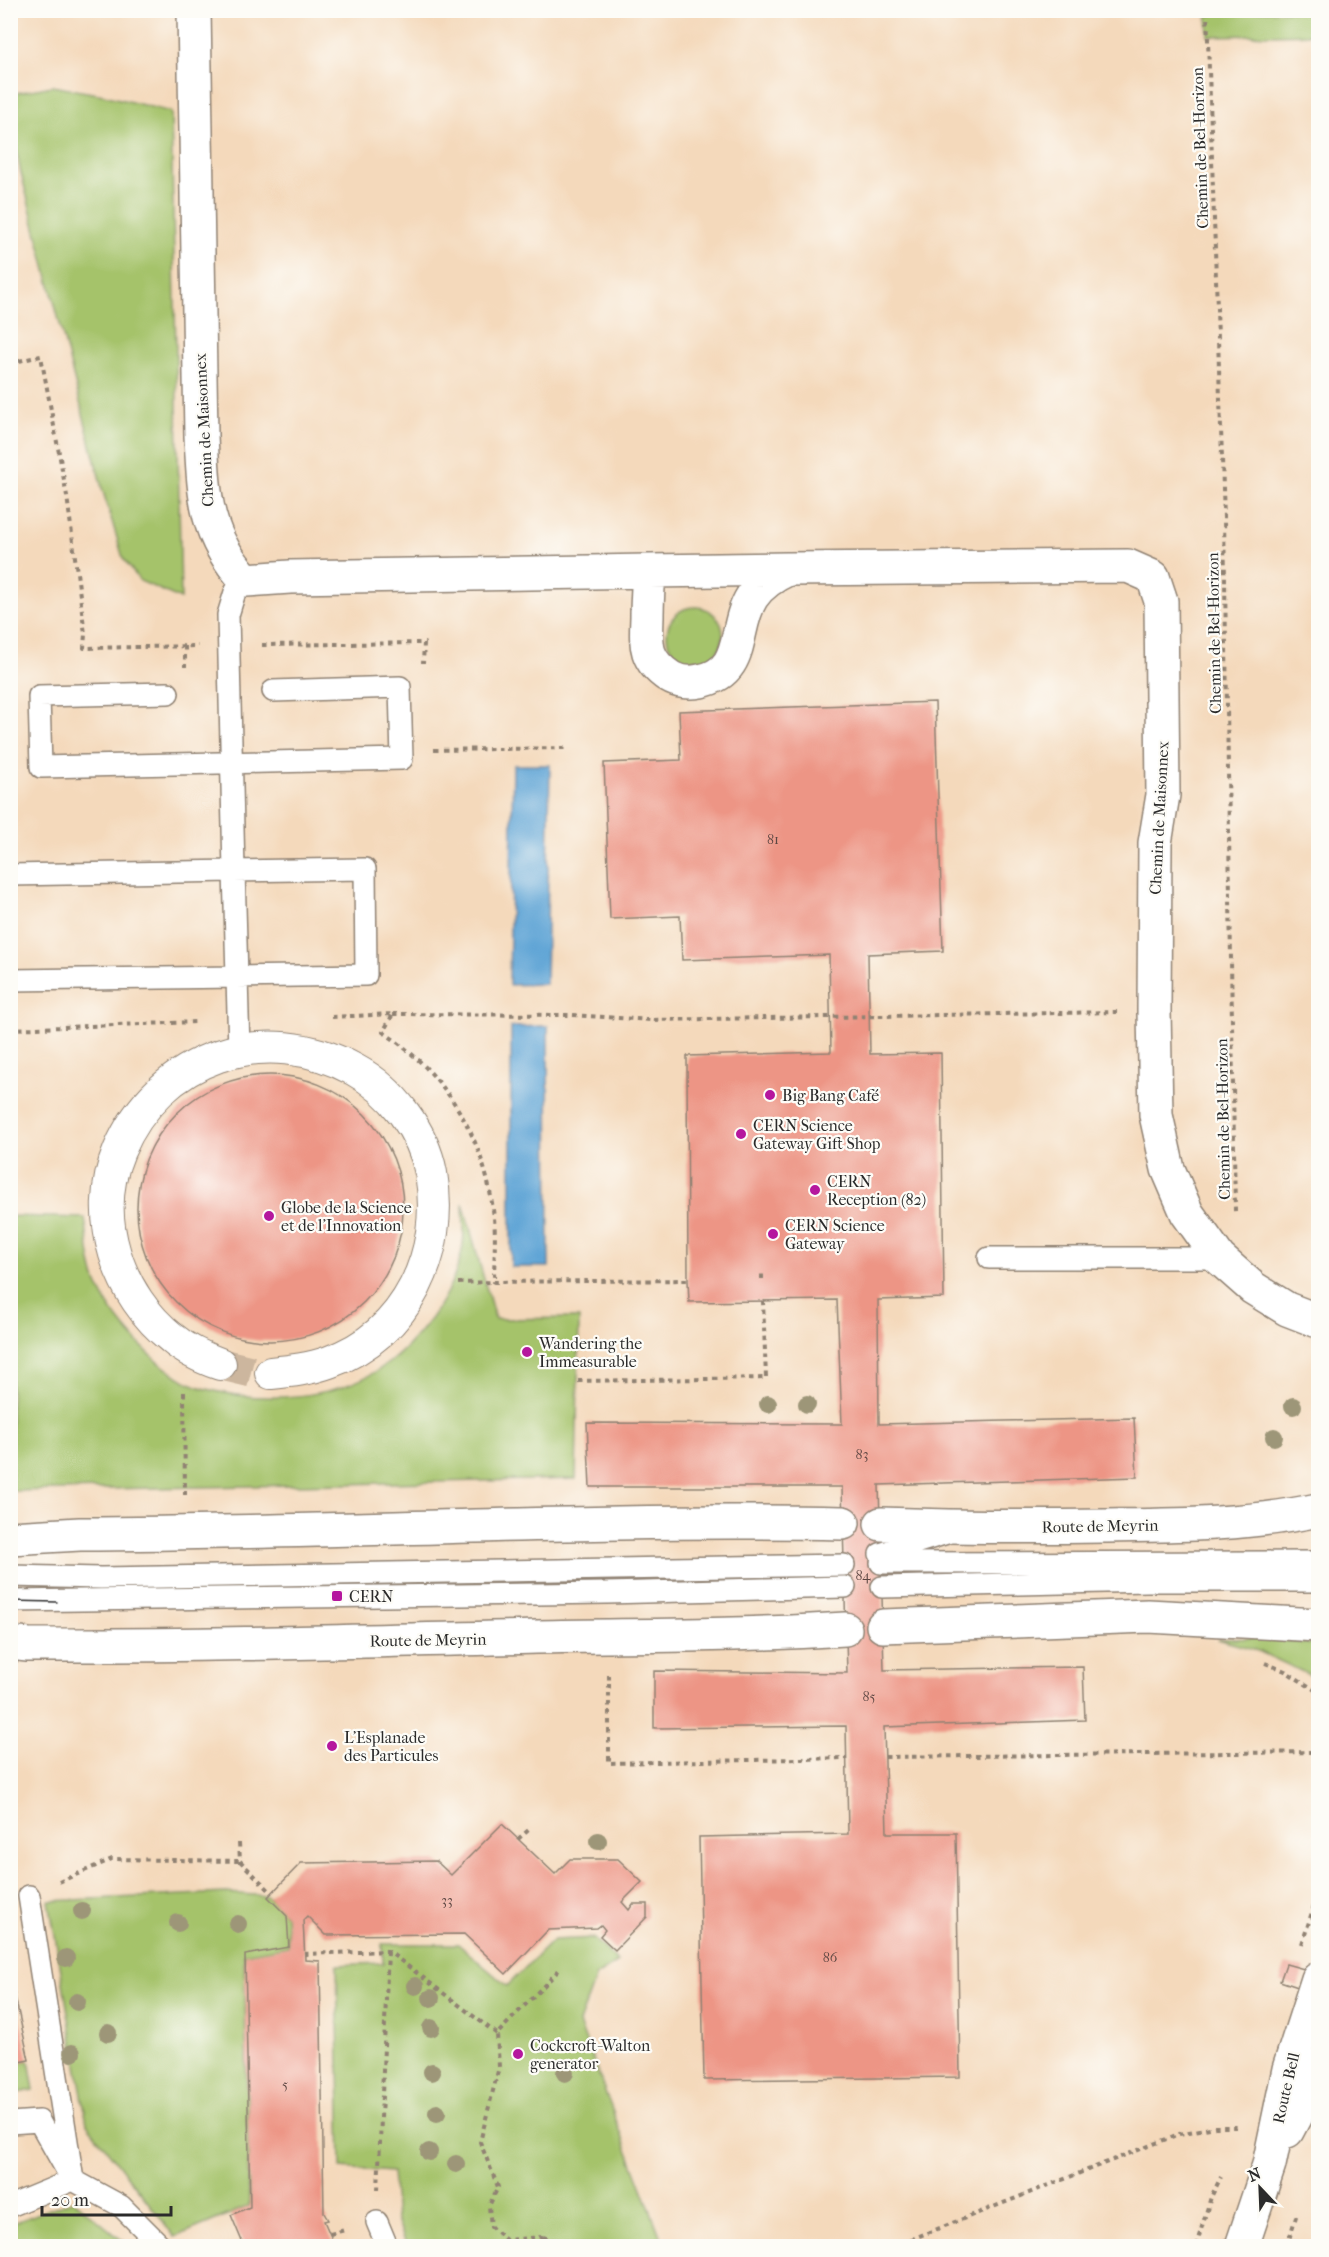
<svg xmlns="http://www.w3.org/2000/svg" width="1329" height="2257" viewBox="0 0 1329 2257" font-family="'IM FELL French Canon',serif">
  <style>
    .green { fill: #a5c36b; stroke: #68774b; stroke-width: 1.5 }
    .water { fill: #61a5d6; stroke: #466880; stroke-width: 1.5 }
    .building { fill: #ed9585 }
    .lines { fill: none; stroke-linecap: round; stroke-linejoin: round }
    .pedestrian-tunnel { stroke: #ccb69e; stroke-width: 32; stroke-dasharray: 32 16; stroke-linecap: butt }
    .service-casing { stroke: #908273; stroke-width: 24 }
    .pedestrian-casing { stroke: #908273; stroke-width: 34 }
    .minor-casing { stroke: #908273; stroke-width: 36 }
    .primary-casing { stroke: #908273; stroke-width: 36 }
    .path { stroke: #908273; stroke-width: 4; stroke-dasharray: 4.5 4.5; stroke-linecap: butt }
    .service { stroke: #fff; stroke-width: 21 }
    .pedestrian { stroke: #fff; stroke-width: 32 }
    .minor { stroke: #fff; stroke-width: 33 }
    .primary { stroke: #fff; stroke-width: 33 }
    .tram { stroke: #2b2b2b; stroke-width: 1.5 }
    .tree { fill: #9d9678 }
    .poi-dot { fill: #b5179e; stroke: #fdfcf7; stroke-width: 2 }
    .labels { text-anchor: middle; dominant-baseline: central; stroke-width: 4.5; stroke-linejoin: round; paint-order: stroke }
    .number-label { font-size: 14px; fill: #5c4642 }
    .street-label { font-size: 16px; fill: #2b2b2b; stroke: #fdfcf7 }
    .poi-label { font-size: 16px; fill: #2b2b2b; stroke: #fdfcf7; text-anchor: start }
  </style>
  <rect width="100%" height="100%" fill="#fdfcf7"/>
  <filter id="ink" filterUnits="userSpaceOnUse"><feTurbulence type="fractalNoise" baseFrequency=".0167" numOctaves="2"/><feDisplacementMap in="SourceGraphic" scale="12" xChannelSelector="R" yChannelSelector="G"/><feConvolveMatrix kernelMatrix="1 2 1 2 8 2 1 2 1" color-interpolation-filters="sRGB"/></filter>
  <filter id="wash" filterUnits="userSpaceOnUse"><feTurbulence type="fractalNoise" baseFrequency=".008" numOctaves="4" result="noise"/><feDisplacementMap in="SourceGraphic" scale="24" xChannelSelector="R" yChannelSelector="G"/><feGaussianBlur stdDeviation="1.35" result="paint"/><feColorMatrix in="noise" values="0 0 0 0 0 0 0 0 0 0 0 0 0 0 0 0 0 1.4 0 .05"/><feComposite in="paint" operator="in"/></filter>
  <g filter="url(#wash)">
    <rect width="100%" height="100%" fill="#f4d9bb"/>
    <path class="green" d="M1207,11H1318V34L1208,36Z
      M52,86L104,95L171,112L181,599L140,581L123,558L102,488L20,169L11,118V94Z
      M667 635a28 28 0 1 1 56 0a28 28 0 1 1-56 0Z
      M463,1203L495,1319L579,1318L576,1479L11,1491V1216L85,1218C88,1238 89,1262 96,1281C111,1319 162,1376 203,1388C261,1404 337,1401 387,1364C404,1352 418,1335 431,1318C446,1297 460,1269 463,1244C465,1230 463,1216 463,1203Z
      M1265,1638L1318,1645V1679L1254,1649L1217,1639Z
      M227,1893L267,1896L286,1915L288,1946L244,1954L249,2206L175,2237L87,2124L49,1901Z
      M594,1938L618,1962L596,1976L579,2023L664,2246H407L396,2218L392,2172L341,2168L337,1965L383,1963L382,1944H458L507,1986L553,1940Z
      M29,2060L34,2090L11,2094V2064Z
      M73,2200L129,2246H11V2224Z"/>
    <path class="water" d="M513,765H550L546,984L509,985Z
      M548,1026L549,1267H511V1027Z"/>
    <g id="blocks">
      <path class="building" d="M935,702L943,951L868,954L870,1054L941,1053L944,1298L878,1300L879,1424L1134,1418L1137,1477L879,1485L884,1670L1083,1667L1085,1720L884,1727L887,1833H956L960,2077L704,2080L699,1837L848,1834L846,1726L654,1728V1671L847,1673L842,1487H590L587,1423L842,1424L837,1300L689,1302L688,1280L687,1056L831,1052L829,955L682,960L680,916L610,919L604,763L681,760L679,711Z
        M137 1208a133 133 0 1 1 266 0a133 133 0 1 1-266 0Z
        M502,1824L555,1874L570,1859H618L642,1882L622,1902L629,1910L633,1904H647V1917L615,1950L600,1936L605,1930L601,1925L597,1928L548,1930L506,1974L464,1934L326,1935L307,1916L303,1920L305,1960L320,1961L324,2213L328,2220L324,2221L334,2244H338L339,2246H244L231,2215L250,2207L245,1955L289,1947L287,1916L268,1897L301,1863L436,1861L451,1875Z
        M1286,1964L1304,1969L1298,1987L1280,1981Z
        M10,1974L29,2060L10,2064Z"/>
    </g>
  </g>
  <g filter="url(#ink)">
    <use href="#blocks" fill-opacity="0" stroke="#908273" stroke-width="1.5"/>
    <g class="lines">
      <path class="pedestrian-tunnel" d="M220,1364L253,1372L271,1373"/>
      <defs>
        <path id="service" d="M168,693L39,696L41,767L402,759L400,687L273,691
          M10,875L234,871L237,977L10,980
          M239,1050L237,977L366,975L365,869L234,871L228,615L235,592L246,580
          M989,1258H1219
          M880,1554L947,1533
          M881,1563L1318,1562
          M10,1576L101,1578L844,1565
          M882,1587L1148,1581H1318
          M10,1601L607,1593L845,1587
          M29,1896L73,2180
          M10,2123L39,2121L66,2169
          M73,2180L121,2206L161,2246
          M10,2206L73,2180
          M377,2222L387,2246"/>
        <path id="pedestrian" d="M220,1364C203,1358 187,1351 173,1339C118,1296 91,1217 119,1151C159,1056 265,1020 355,1070C392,1090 423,1131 431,1173C445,1252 408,1334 329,1362C310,1369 291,1371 271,1373"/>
        <path id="minor" d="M194,10L201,436C204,494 204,535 246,580L290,577L649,571C648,587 647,602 647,617C646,644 644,660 670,677C678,682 690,683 700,681C747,672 732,628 752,597C760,585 775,575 788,569L1128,566L1153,577L1161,601L1163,795L1155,843L1154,1011L1156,1115L1168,1169L1187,1213L1219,1258L1253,1288L1287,1309L1318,1321
          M649,571L788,569
          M1287,2131L1314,2080L1318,2065
          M1242,2246L1269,2165L1289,2069L1318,1979"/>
        <path id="primary" d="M881,1524C955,1527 1030,1527 1105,1526C1176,1525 1248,1525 1318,1510
          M10,1538L80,1534C335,1533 589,1518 843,1523
          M883,1626L1148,1616L1318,1625
          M10,1643L28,1645C198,1646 367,1641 537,1637C640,1635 743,1636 845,1629"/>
      </defs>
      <use href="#service" class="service-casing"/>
      <use href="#pedestrian" class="pedestrian-casing"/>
      <use href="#minor" class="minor-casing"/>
      <use href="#primary" class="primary-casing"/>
      <path class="path" d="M1207,10L1224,518L1235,1212
        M10,363L41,356L67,496L85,634L84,648L198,646
        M262,645L424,643L423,663
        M185,646V667
        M434,750L565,748
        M393,1014L572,1015L651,1020L1117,1012
        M332,1017L393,1014L383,1032C448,1075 486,1141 494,1218C496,1239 494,1261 494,1282L688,1280
        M10,1029L196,1022
        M762,1279V1274
        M458,1283L494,1282
        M578,1381L766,1378L763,1301
        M184,1392L185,1495
        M1265,1663L1285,1671L1318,1692
        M609,1675V1763L846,1758
        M885,1757L1318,1752
        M518,1839L531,1828
        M239,1843L240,1861L272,1893
        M59,1882L112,1859L240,1861
        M1302,1944L1318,1893
        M304,1954L388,1951L497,2034
        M378,2190L388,1951
        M330,2234L345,2230
        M543,2237L506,2240L491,2227L489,2206L498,2187L480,2142L499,2067L497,2034L561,1968
        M543,2237L553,2240L559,2246
        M524,2246L533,2239
        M894,2246L1179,2134L1215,2127H1237
        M1196,2246L1211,2197L1221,2177
        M1287,2246L1297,2213"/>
      <use href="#service" class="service"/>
      <use href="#pedestrian" class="pedestrian"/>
      <use href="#minor" class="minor"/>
      <use href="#primary" class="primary"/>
      <path class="tram" d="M10,1601L57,1602"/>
    </g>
    <g class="tree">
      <circle cx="768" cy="1404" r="9"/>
      <circle cx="807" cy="1404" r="9"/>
      <circle cx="1293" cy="1406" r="9"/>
      <circle cx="1274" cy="1437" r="9"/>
      <circle cx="598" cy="1841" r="9"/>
      <circle cx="82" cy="1911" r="9"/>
      <circle cx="178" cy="1923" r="9"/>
      <circle cx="238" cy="1924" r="9"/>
      <circle cx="66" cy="1958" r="9"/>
      <circle cx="415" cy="1986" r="9"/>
      <circle cx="431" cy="1998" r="9"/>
      <circle cx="77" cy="2002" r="9"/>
      <circle cx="431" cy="2028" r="9"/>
      <circle cx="108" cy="2033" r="9"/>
      <circle cx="72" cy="2053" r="9"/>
      <circle cx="432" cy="2072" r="9"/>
      <circle cx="565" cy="2073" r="9"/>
      <circle cx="437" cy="2113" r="9"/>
      <circle cx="429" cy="2152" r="9"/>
      <circle cx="456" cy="2164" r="9"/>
    </g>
  </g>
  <g class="poi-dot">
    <circle cx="770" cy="1095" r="6"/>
    <circle cx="741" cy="1134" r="6"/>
    <circle cx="815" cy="1190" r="6"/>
    <circle cx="269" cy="1216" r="6"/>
    <circle cx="773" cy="1234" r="6"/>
    <circle cx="527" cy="1352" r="6"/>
    <rect x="331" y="1590" width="12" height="12" rx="3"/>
    <circle cx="332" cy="1746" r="6"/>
    <circle cx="518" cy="2054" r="6"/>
  </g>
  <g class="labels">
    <g class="number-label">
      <text x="773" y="839">81</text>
      <text x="862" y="1454">83</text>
      <text x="863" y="1575">84</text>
      <text x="869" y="1696">85</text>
      <text x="447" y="1900">33</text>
      <text x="830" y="1957">86</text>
      <text x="285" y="2084">5</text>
    </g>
    <g class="street-label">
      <text transform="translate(1200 148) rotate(-92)">Chemin de Bel-Horizon</text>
      <text transform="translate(204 430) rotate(-93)">Chemin de Maisonnex</text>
      <text transform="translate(1214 633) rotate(-91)">Chemin de Bel-Horizon</text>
      <text transform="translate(1159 818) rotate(-87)">Chemin de Maisonnex</text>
      <text transform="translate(1223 1119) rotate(-91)">Chemin de Bel-Horizon</text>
      <text transform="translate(1100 1526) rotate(-1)">Route de Meyrin</text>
      <text transform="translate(428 1640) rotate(-1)">Route de Meyrin</text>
      <text transform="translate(1286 2088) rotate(-77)">Route Bell</text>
    </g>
    <g class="poi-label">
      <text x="782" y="1095">Big Bang Café</text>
      <text x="753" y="1125">CERN Science<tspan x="753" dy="18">Gateway Gift Shop</tspan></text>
      <text x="827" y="1181">CERN<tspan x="827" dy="18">Reception (82)</tspan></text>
      <text x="281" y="1207">Globe de la Science<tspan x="281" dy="18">et de l'Innovation</tspan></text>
      <text x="785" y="1225">CERN Science<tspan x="785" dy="18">Gateway</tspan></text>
      <text x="539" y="1343">Wandering the<tspan x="539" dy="18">Immeasurable</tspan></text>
      <text x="349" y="1596">CERN</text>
      <text x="344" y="1737">L'Esplanade<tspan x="344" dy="18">des Particules</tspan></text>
      <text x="530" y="2045">Cockcroft-Walton<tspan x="530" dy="18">generator</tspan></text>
    </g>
  </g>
  <rect width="1329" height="2257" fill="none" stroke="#fdfcf7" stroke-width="36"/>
  <g transform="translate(1260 2188) rotate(337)" stroke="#fdfcf7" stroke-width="4.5" paint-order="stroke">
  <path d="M0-4.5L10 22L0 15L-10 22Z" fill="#2b2b2b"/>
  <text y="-9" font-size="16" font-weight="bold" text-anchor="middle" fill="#2b2b2b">N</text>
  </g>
  <path d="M42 2206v9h129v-9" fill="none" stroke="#2b2b2b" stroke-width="3"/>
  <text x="51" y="2206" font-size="18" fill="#2b2b2b" stroke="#fdfcf7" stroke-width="4.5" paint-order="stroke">20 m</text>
</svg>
